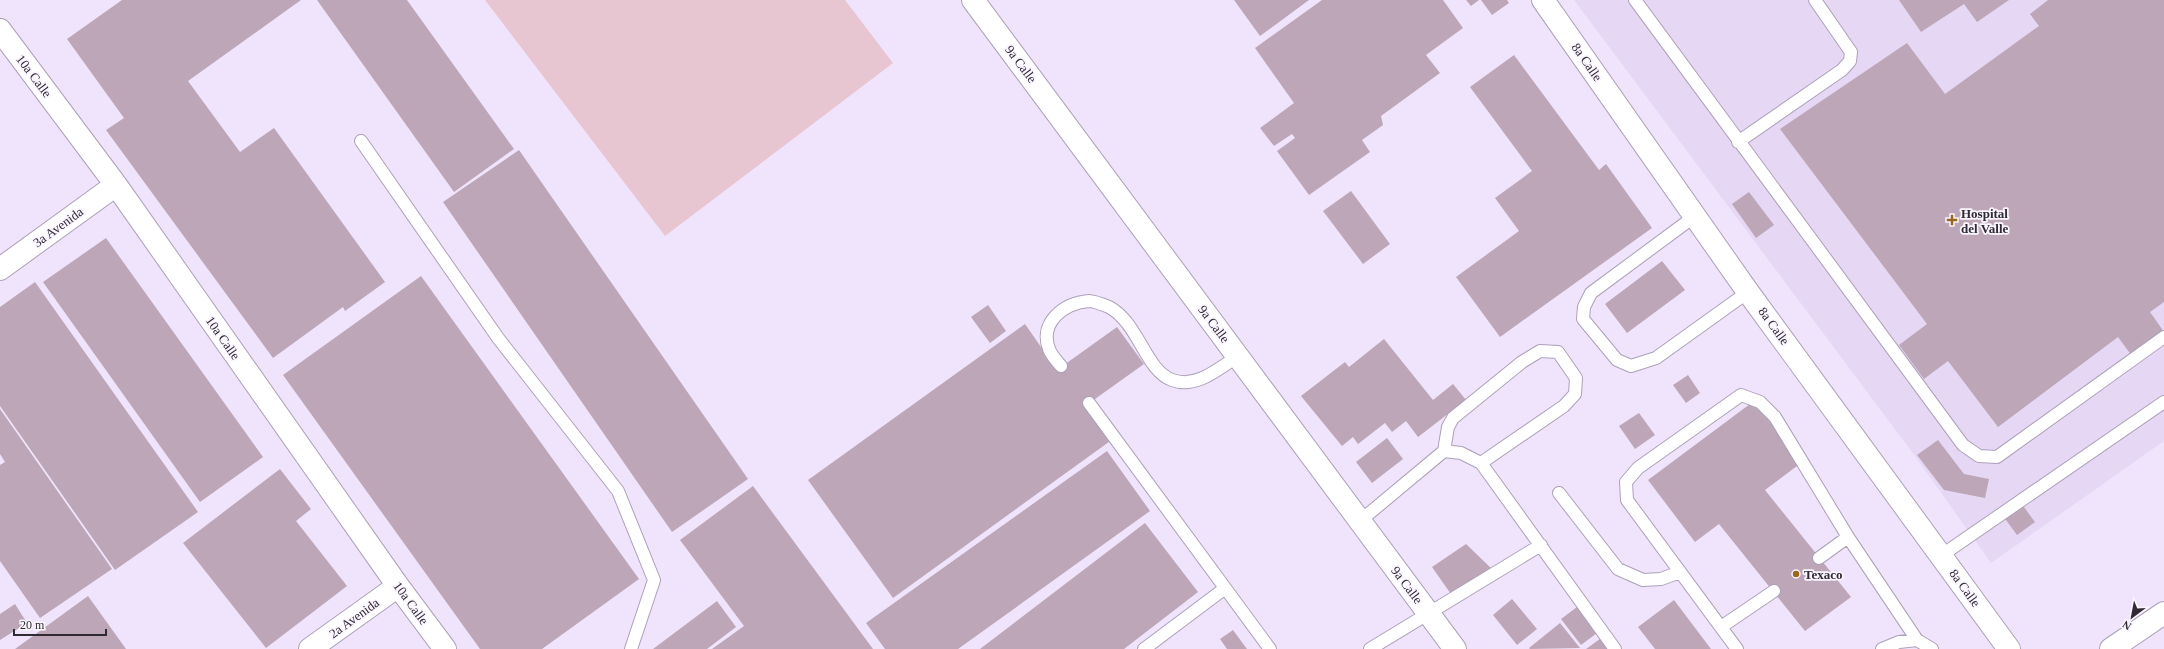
<svg xmlns="http://www.w3.org/2000/svg" width="2164" height="649" viewBox="0 0 2164 649" font-family="Georgia,serif">
  <style>
    .built { fill: #e6d7f5 }
    .green { fill: #e8c6d1 }
    .building { fill: #bca6b7 }
    .lines { fill: none; stroke-linecap: round; stroke-linejoin: round }
    .lane-casing { stroke: #aca1b8; stroke-width: 14 }
    .street-casing { stroke: #aca1b8; stroke-width: 24 }
    .highway-casing { stroke: #aca1b8; stroke-width: 24 }
    .lane { stroke: #fff; stroke-width: 12 }
    .street { stroke: #fff; stroke-width: 22 }
    .highway { stroke: #fff; stroke-width: 22 }
    .poi-dot { fill: #9b661e; stroke: #faf5fe; stroke-width: 1.5 }
    .labels { text-anchor: middle; dominant-baseline: central; stroke-width: 3.5; stroke-linejoin: round; paint-order: stroke }
    .street-label { font-size: 13px; fill: #2f2a33; stroke: #faf5fe }
    .poi-label { font-size: 13px; font-weight: bold; fill: #2f2a33; stroke: #faf5fe; text-anchor: start }
  </style>
  <rect width="100%" height="100%" fill="#f0e4fc"/>
  <path class="built" d="M1574,0H2164V441L1991,563L1915,456Z"/>
  <path class="green" d="M485,0H845L893,63L665,236Z"/>
  <path class="building" d="M122,0H301L188,81L240,152L274,128L385,282L345,311L343,307L273,358L106,130L124,118L67,39Z
    M317,0H407L514,149L454,192Z
    M1234,0H1309L1260,36Z
    M1322,0H1443L1463,28L1426,55L1440,73L1381,116L1383,125L1362,140L1370,152L1309,195L1277,151L1295,138L1292,134L1274,146L1260,128L1294,103L1255,48Z
    M1466,0H1479L1471,6Z
    M1481,0H1507L1509,3L1492,15Z
    M1899,0H2009L1977,22L1964,4L1921,32Z
    M2048,0H2164V302L2150,312L2164,332L2132,356L2118,337L1998,427L1948,361L1924,379L1899,345L1927,324L1780,129L1907,43L1945,94L2039,26L2030,14Z
    M1514,55L1599,170L1606,164L1652,228L1500,337L1456,277L1519,231L1495,198L1532,171L1470,87Z
    M519,150L748,479L672,532L443,202Z
    M1351,191L1390,244L1363,264L1323,211Z
    M1749,192L1774,225L1756,238L1732,204Z
    M106,238L263,457L200,502L43,282Z
    M1662,261L1685,290L1627,333L1605,304Z
    M421,276L639,579L542,649H480L283,375Z
    M35,282L198,512L115,570L0,406V307Z
    M988,305L1006,331L990,343L971,317Z
    M1025,324L1057,370L1117,327L1144,364L1088,404L1113,439L893,598L808,480Z
    M1384,339L1433,400L1453,384L1466,400L1418,437L1406,421L1392,432L1385,423L1358,444L1353,437L1342,446L1301,396L1345,362L1349,367Z
    M1688,375L1700,393L1686,403L1673,385Z
    M1754,401L1801,463L1765,490L1851,597L1805,631L1719,524L1695,542L1648,480Z
    M0,409L112,569L40,618L0,561V465L5,462L0,454Z
    M1639,413L1655,435L1635,449L1619,426Z
    M1387,438L1403,459L1372,483L1356,462Z
    M1938,440L1964,474L1989,479L1985,498L1944,490L1917,455Z
    M1107,451L1150,511L958,649H885L866,623Z
    M280,469L311,509L296,521L347,586L266,648L183,543Z
    M753,486L873,649H712L744,626L680,540Z
    M2021,503L2035,522L2017,535L2003,516Z
    M1145,523L1198,592L1124,649H980Z
    M1466,544L1492,569L1453,597L1432,567Z
    M88,596L126,649H15Z
    M1512,599L1537,629L1517,645L1493,615Z
    M1674,600L1711,649H1655L1638,627Z
    M717,601L736,627L707,649H653Z
    M15,604L27,623L0,640V614Z
    M1577,607L1597,633L1581,645L1561,619Z
    M1560,623L1580,648L1530,649L1529,648Z
    M1233,630L1247,649H1227L1220,639Z
    M1604,636L1613,649H1586Z"/>
  <g class="lines">
    <defs>
      <path id="lane" d="M1635,0L1963,445L1979,456L1997,457L2164,337
        M361,141L498,338L618,491L654,580L631,649
        M1738,142L1842,70L1850,61L1851,52L1815,0
        M1695,216L1591,293L1584,307L1583,319L1617,360L1631,366L1656,358L1748,292
        M1061,366C1057,361 1051,355 1049,349C1039,322 1064,303 1089,301C1094,301 1104,305 1109,307C1139,323 1145,370 1172,380C1196,389 1218,369 1238,356
        M1089,403L1270,649
        M1444,451L1448,427L1453,418L1522,362L1540,351L1558,352L1576,378L1575,394L1564,406L1481,463
        M1559,493L1618,569L1643,580L1661,579L1680,572
        M1360,521L1444,451L1461,453L1481,463L1615,649
        M1942,555L2164,402
        M1819,558L1848,537
        M1721,627L1774,591
        M1144,649L1224,589
        M1370,649L1541,545
        M1737,649L1627,500L1626,482L1638,468L1741,395L1760,402L1775,417L1848,537L1917,640
        M1882,649L1899,642L1917,640L1932,649"/>
      <path id="street" d="M973,0L1455,649
        M1543,0L1748,292L2009,649
        M0,30L116,185L398,586L445,649
        M0,269L116,185
        M310,649L398,586"/>
      <path id="highway" d="M2111,649L2164,613"/>
    </defs>
    <use href="#lane" class="lane-casing"/>
    <use href="#street" class="street-casing"/>
    <use href="#highway" class="highway-casing"/>
    <use href="#lane" class="lane"/>
    <use href="#street" class="street"/>
    <use href="#highway" class="highway"/>
  </g>
  <g class="poi-dot">
    <path d="M1950 214h4v4h4v4h-4v4h-4v-4h-4v-4h4z"/>
    <circle cx="1796" cy="574" r="4"/>
  </g>
  <g class="labels">
    <g class="street-label">
      <text transform="translate(1587 62) rotate(55)">8a Calle</text>
      <text transform="translate(1021 64) rotate(53)">9a Calle</text>
      <text transform="translate(34 76) rotate(53)">10a Calle</text>
      <text transform="translate(58 227) rotate(-36)">3a Avenida</text>
      <text transform="translate(1214 324) rotate(53)">9a Calle</text>
      <text transform="translate(1774 326) rotate(54)">8a Calle</text>
      <text transform="translate(223 338) rotate(55)">10a Calle</text>
      <text transform="translate(1407 585) rotate(53)">9a Calle</text>
      <text transform="translate(1965 588) rotate(54)">8a Calle</text>
      <text transform="translate(411 603) rotate(54)">10a Calle</text>
      <text transform="translate(354 618) rotate(-36)">2a Avenida</text>
    </g>
    <g class="poi-label">
      <text x="1961" y="213">Hospital<tspan x="1961" dy="15">del Valle</tspan></text>
      <text x="1804" y="574">Texaco</text>
    </g>
  </g>
  <g transform="translate(2132 617) rotate(212)" stroke="#faf5fe" stroke-width="3" paint-order="stroke">
  <path d="M0-3L7 15L0 10L-7 15Z" fill="#2f2a33"/>
  <text y="-6" font-size="11" font-weight="bold" text-anchor="middle" fill="#2f2a33">N</text>
  </g>
  <path d="M14 629v6h92v-6" fill="none" stroke="#2f2a33" stroke-width="2"/>
  <text x="20" y="629" font-size="12" fill="#2f2a33" stroke="#faf5fe" stroke-width="3" paint-order="stroke">20 m</text>
</svg>
